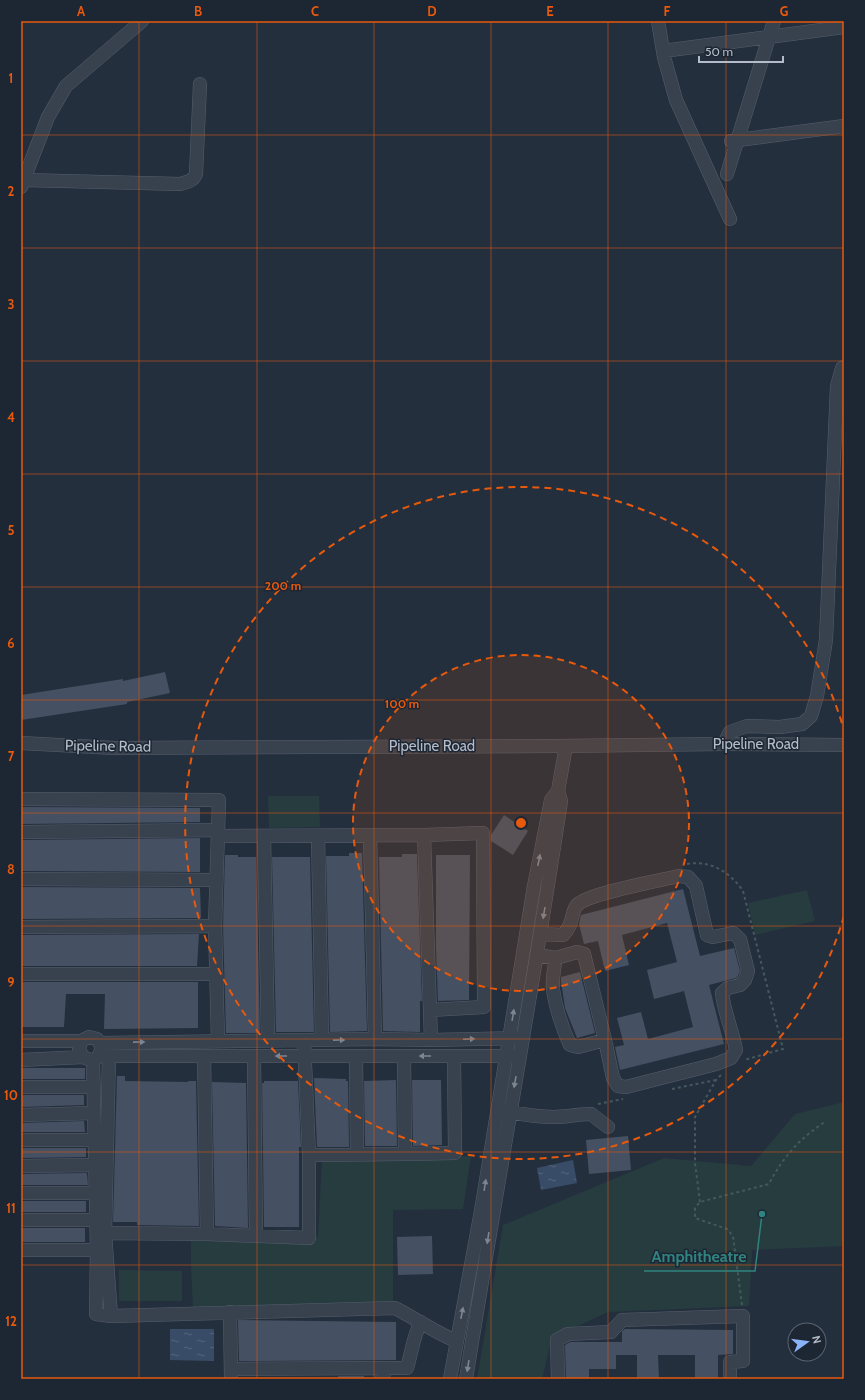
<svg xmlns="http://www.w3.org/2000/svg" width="865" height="1400" viewBox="0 0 865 1400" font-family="Cabin,sans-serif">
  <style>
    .green { fill: #263c3f }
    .water { fill: url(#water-ripples) }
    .building { fill: #455162 }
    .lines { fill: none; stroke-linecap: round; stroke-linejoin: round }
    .minor-casing { stroke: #565f6c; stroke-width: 14 }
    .path { stroke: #44595c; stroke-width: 2; stroke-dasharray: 3 3; stroke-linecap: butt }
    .minor { stroke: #38414e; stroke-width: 13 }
    .oneway { fill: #7c8592 }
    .grid { fill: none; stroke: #e8590c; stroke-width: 1; stroke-opacity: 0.55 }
    .ring { fill: none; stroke: #e8590c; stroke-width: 2; stroke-dasharray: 7 5 }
    .labels { text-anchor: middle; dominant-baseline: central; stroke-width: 3; stroke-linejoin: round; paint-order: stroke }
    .street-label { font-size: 15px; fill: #b4bcc9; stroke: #1d2633 }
    .centre { fill: #e8590c; stroke: #1d2633; stroke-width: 2 }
    .ring-label { font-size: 12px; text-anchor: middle; font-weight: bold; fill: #e8590c; stroke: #1d2633; stroke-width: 3; stroke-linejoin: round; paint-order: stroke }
    .leader { fill: none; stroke: #308480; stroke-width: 1.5 }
    .callout-dot { fill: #308480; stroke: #1d2633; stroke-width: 1.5 }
    .callout-label { font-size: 16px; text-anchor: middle; font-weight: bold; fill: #308480; stroke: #1d2633; stroke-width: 3; stroke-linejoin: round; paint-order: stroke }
    .neatline { fill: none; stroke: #e8590c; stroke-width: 1.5 }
    .grid-label { font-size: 13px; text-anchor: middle; font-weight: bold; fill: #e8590c }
  </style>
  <defs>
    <pattern id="water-ripples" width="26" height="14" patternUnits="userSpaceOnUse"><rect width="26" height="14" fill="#394c67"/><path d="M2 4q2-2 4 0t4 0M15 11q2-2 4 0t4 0" fill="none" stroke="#53647b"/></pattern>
  </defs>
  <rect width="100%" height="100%" fill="#242f3e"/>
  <path class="green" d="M268,796H319L320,827L269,828Z
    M807,890L815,921L755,935L748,903Z
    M844,1102V1246L752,1250L749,1306L608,1312L552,1338L542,1379H477L503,1225L664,1158L751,1166L795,1114Z
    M471,1156L463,1209L393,1210V1304L193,1307L191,1267V1237H318L322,1160Z
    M119,1270L182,1271V1301H119Z"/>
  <path class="water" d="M573,1160L577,1183L541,1190L537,1168Z
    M170,1329H214V1361L170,1360Z"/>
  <path class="building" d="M165,672L170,693L127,702V704L21,720V695L123,679V681Z
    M21,807L200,808V822L21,824Z
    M504,815L528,831L513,855L491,841V835Z
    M200,838V872L21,871V840Z
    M349,853H362L367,1031L330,1032L326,856H349Z
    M402,854H417L422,1001H420V1032L383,1031L379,857H402Z
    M225,855H238V857H256L260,1033H226L223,926Z
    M436,855H470L469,1000L438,1001L436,947Z
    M272,857H310L314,1032H276Z
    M21,887L200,888L201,918L21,919Z
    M683,889L700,956L734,948L740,971L738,976L736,978L709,985L724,1044L620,1070L615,1047L624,1045L617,1018L641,1012L648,1039L693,1027L684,991L654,999L647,970L677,962L667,923L622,935L629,965L605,971L598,941L584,944L579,924L581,915Z
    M199,934L197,966H21V935Z
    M580,972L595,1033L577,1038L565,1008L561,981V977Z
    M21,982H198V1028L104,1029L105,994H66L64,1027H21Z
    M21,1068H85V1079H21Z
    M117,1076H125V1081L188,1082V1081H196L199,1226L137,1225V1222H113Z
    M314,1078L346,1079V1081H348L349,1147H317Z
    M396,1080L397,1146H365L364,1081Z
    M412,1080H441L442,1145L413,1146Z
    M264,1081H298L301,1147H299V1227H264L262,1083H264Z
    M212,1082L246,1083L248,1228L215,1226Z
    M21,1095H84V1105L21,1107Z
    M84,1121L85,1132H21V1123Z
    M628,1136L631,1170L589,1174L586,1140Z
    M21,1148H86V1157L21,1158Z
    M86,1173L87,1174L88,1185H21V1174Z
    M21,1201H86V1212H21Z
    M21,1228H85V1242H21Z
    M432,1236L433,1274L398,1275L397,1237Z
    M238,1320L396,1322V1360L239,1361Z
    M625,1329L733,1330V1354L718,1355V1379H695V1355H658L659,1379H637V1355H616V1369H589V1379H566L565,1345L570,1342H622V1331Z
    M338,1376H364V1379H338Z"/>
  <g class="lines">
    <defs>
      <path id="minor" d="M658,21L664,57L676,100L730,219
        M663,51L844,27
        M731,141L844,126
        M727,174L774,21
        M24,180L180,184C188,182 193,181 196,174L200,84
        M21,187L48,117L66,86L142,21
        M21,743L114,748L557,746L724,744L844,745
        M724,744L730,732L747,726L780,727L802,724L811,716L817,696L826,640L837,386L842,368L844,367
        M21,799L219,800L215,926L218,1041
        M21,832L218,830
        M370,835L375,1039
        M424,835L483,833L484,1007L430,1010
        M218,836L424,835L431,1040
        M264,836L268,1041
        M318,836L322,1040
        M21,879L216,880
        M21,927L215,926
        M537,955L556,958L577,952L584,954L605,1040L613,1078L618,1086L626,1087L716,1064L731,1058L736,1050C733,1031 724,1013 722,993L728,988L740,985L745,980L748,971L740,939L733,933L713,937L707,935L696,886L688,877L679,876C658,881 589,893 577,905C571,911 574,925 563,935L540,934
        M556,958C554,968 552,978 553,989C555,1006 563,1030 570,1045L578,1047L605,1040
        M21,974H215
        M89,1037L97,1039L102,1047L99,1056L93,1061L83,1057L79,1050L81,1041Z
        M21,1041H81
        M100,1043L375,1039L431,1040L517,1038
        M101,1056H513
        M109,1056L105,1233L207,1234L309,1238V1155L304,1040
        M204,1056L207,1234
        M254,1056L256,1236
        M356,1056L357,1154
        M21,1060L83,1057
        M93,1061L97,1250L96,1314L111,1316L395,1308C416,1319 435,1332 456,1341
        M21,1087H94
        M501,1110C519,1114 536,1117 554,1117C566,1117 579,1114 591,1114L608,1127
        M21,1115L94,1113
        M21,1140H95
        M405,1154L455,1153L454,1056
        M309,1155L405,1154L404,1056
        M21,1166L95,1165
        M21,1193H96
        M21,1220H96
        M105,1233L111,1316
        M21,1250H97
        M230,1312L231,1379
        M231,1369L386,1368
        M382,1379L386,1368H407C412,1352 413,1336 421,1322
        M450,1379L481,1211L534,886L551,800L558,791
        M466,1379C497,1186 532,994 561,801L558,791L566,746
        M558,1379L557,1340L568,1334L611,1332L622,1320L743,1316V1361L730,1362V1379"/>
    </defs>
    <use href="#minor" class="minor-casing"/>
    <path class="path" d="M687,864C711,860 730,872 743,891L783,1049L744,1060
      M672,1089L716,1080
      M598,1104L623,1099
      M700,1202L695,1163V1117L716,1080L721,1075
      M742,1305L733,1236L727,1229L695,1218V1208L700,1202L769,1184C782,1158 800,1138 825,1122"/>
    <use href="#minor" class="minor"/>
  </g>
  <defs><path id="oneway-solid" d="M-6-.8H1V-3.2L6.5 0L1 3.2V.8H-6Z"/></defs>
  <g class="oneway">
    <use href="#oneway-solid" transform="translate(539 860) rotate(-79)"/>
    <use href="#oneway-solid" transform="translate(544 913) rotate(100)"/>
    <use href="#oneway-solid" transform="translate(513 1015) rotate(-81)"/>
    <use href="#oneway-solid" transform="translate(469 1039) rotate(-2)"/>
    <use href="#oneway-solid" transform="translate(339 1040) rotate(-1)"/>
    <use href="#oneway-solid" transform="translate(139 1042) rotate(-1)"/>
    <use href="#oneway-solid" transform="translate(281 1056) rotate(180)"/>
    <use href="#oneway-solid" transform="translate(425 1056) rotate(180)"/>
    <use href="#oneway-solid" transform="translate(515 1082) rotate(100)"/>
    <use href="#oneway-solid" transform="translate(485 1185) rotate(-81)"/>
    <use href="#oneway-solid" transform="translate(488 1238) rotate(99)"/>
    <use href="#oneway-solid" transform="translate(462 1313) rotate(-79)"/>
    <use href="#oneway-solid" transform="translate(468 1366) rotate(99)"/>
  </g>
  <path class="grid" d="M139,21V1379M257,21V1379M374,21V1379M491,21V1379M608,21V1379M726,21V1379M21,135H844M21,248H844M21,361H844M21,474H844M21,587H844M21,700H844M21,813H844M21,926H844M21,1039H844M21,1152H844M21,1265H844"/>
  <circle cx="521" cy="823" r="168" fill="#e8590c" fill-opacity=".12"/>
  <g class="ring">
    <circle cx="521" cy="823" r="168"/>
    <path d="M844 916A336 336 0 1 1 844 730"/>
  </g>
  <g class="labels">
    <g class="street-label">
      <text x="756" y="744">Pipeline Road</text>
      <text transform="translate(108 746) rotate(1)">Pipeline Road</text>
      <text x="432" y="746">Pipeline Road</text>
    </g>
  </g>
  <circle cx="521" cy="823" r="6" class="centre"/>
  <g class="ring-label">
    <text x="283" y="590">200 m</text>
    <text x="402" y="708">100 m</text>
  </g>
  <path class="leader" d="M762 1214L755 1271H644"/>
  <circle class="callout-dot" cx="762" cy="1214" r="4"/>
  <g class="callout-label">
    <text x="699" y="1262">Amphitheatre</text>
  </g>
  <rect width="865" height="1400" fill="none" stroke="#1d2633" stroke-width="44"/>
  <g transform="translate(807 1342) rotate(76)"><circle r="19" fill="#1d2633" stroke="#59626f"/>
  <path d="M0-3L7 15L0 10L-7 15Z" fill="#8ab4f8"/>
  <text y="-6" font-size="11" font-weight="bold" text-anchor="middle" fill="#b4bcc9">N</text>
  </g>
  <path d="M699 56v6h84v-6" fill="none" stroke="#b4bcc9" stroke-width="2"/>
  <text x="705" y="56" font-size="12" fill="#b4bcc9" stroke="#1d2633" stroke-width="3" paint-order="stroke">50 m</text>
  <rect x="22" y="22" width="821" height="1356" class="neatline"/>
  <g class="grid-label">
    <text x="81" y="16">A</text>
    <text x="198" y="16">B</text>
    <text x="315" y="16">C</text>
    <text x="432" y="16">D</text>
    <text x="550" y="16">E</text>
    <text x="667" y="16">F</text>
    <text x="784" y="16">G</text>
    <text x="11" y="83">1</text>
    <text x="11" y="196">2</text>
    <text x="11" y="309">3</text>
    <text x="11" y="422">4</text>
    <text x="11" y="535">5</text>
    <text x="11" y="648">6</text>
    <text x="11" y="761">7</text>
    <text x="11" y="874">8</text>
    <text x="11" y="987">9</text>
    <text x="11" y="1100">10</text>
    <text x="11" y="1213">11</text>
    <text x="11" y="1326">12</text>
  </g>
</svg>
